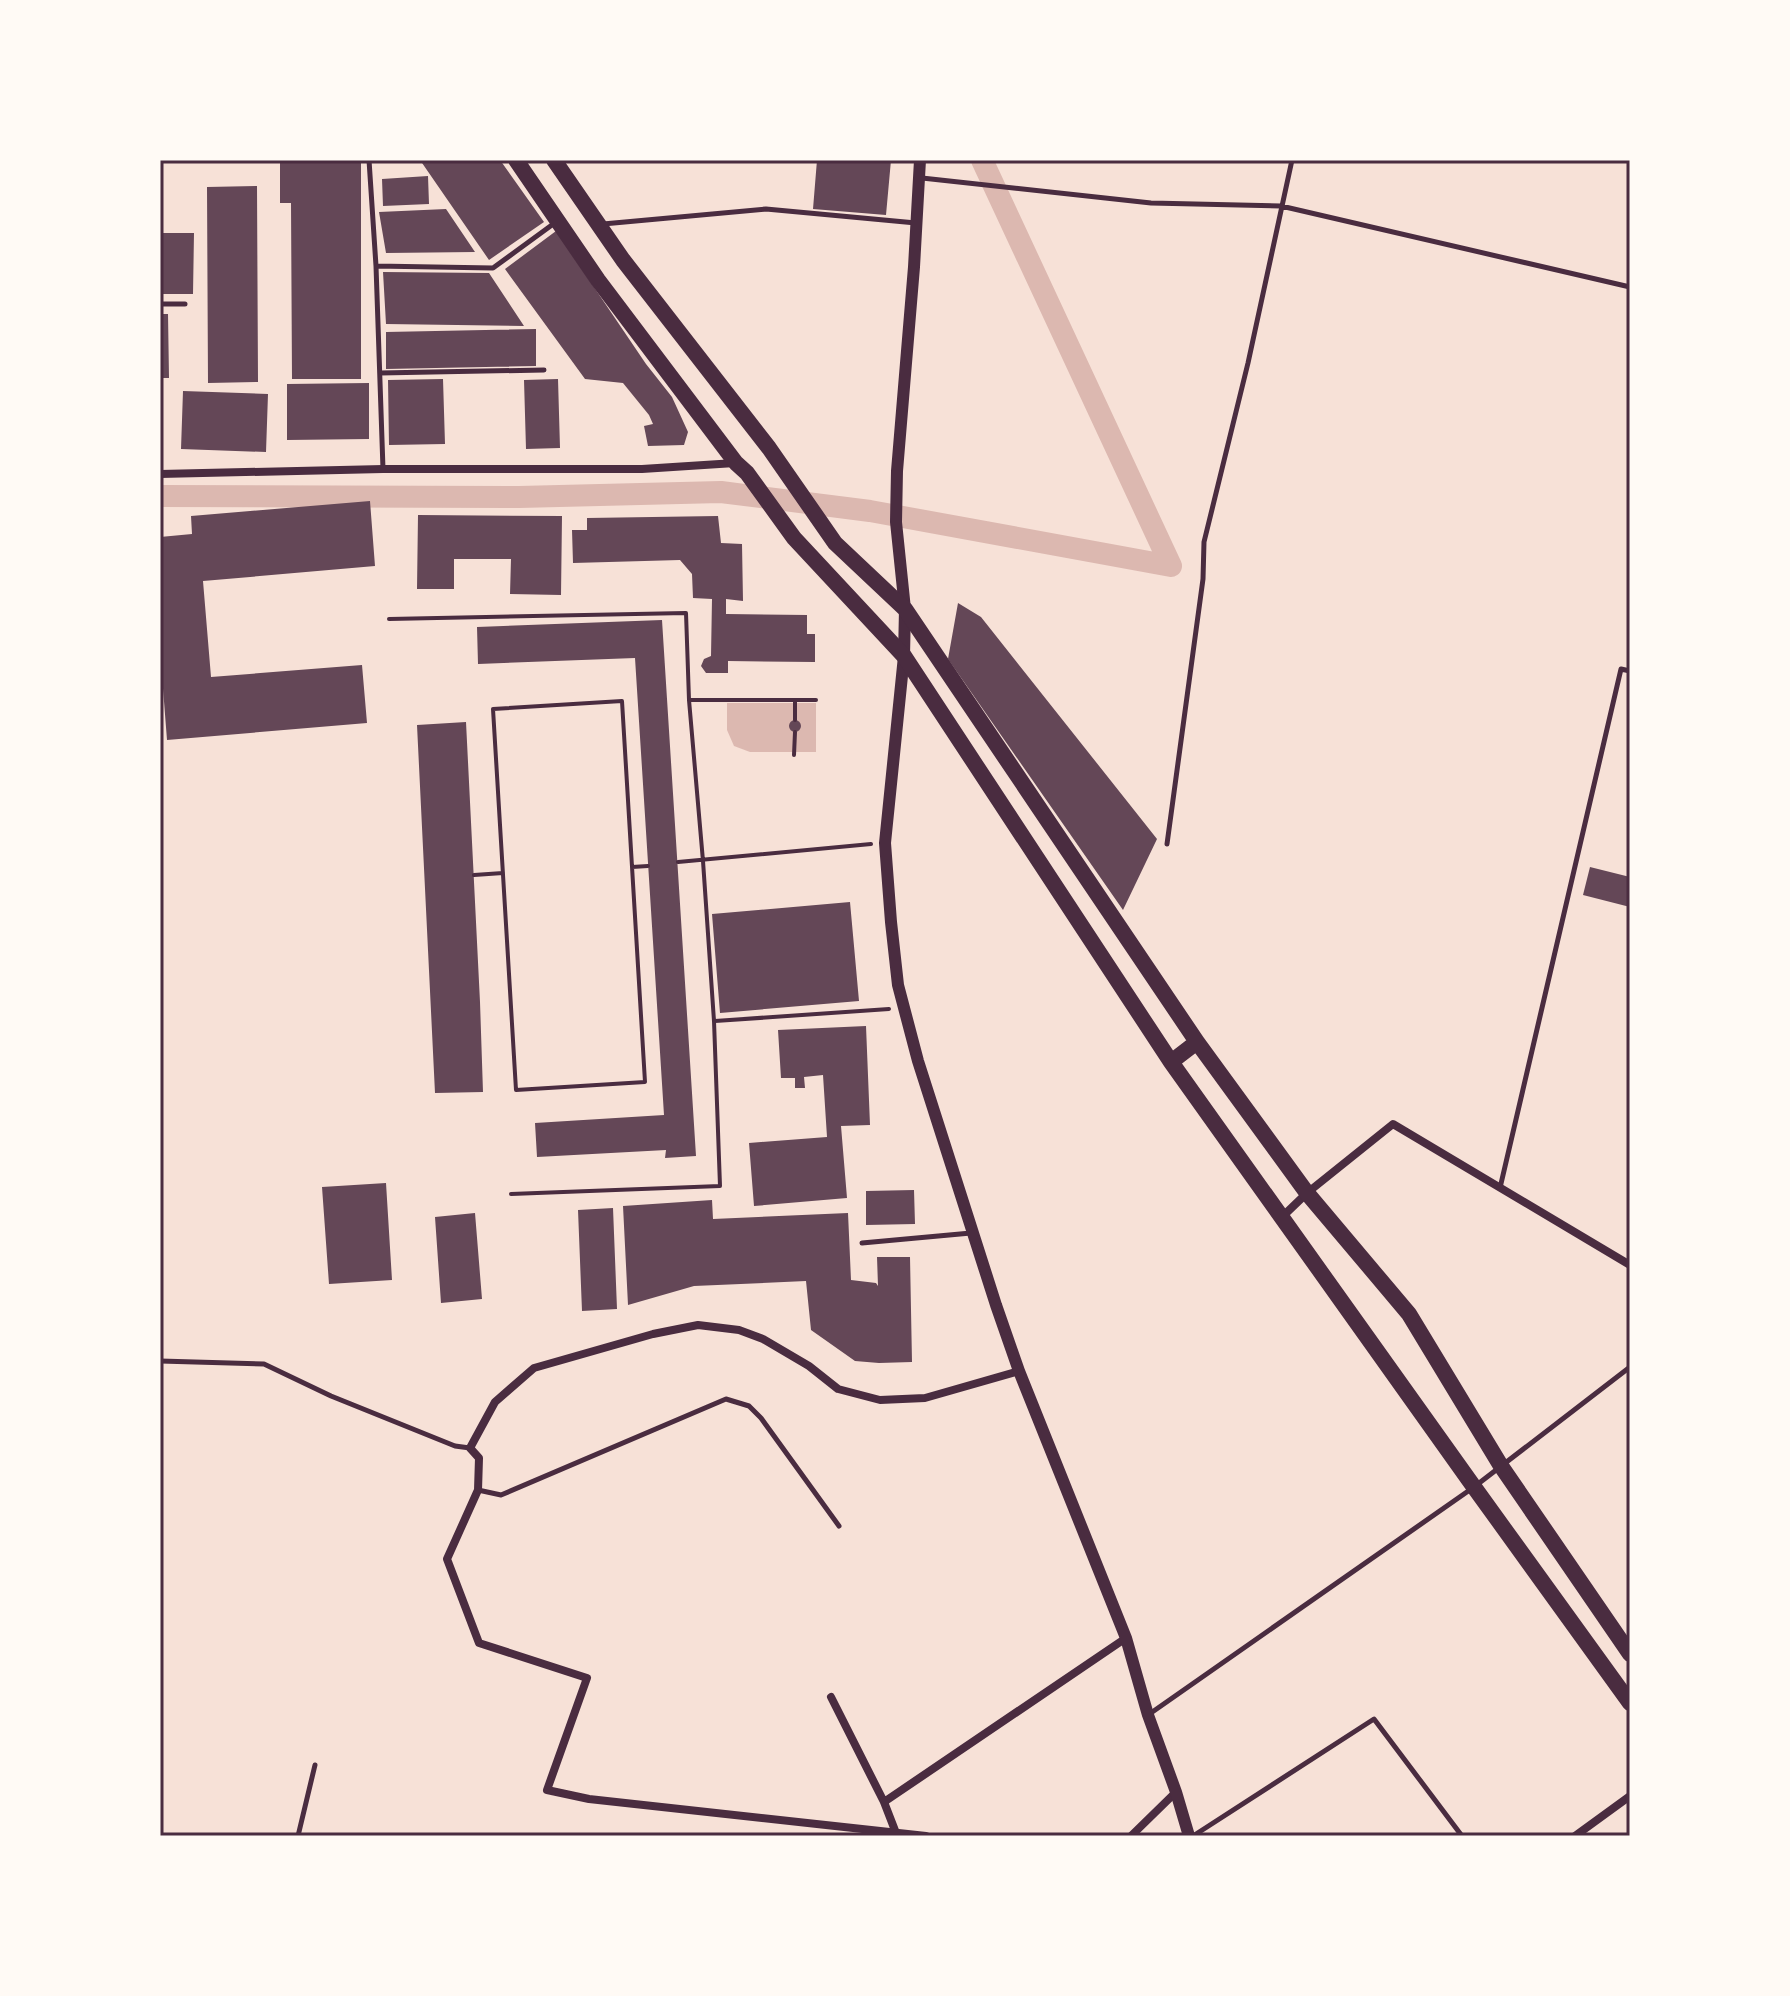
<svg xmlns="http://www.w3.org/2000/svg" width="1790" height="1996" viewBox="0 0 1790 1996" font-family="'Exo 2',sans-serif">
  <style>
    .water { fill: #dcb8b0 }
    .lines { fill: none; stroke-linecap: round; stroke-linejoin: round }
    .canal { stroke: #dcb8b0; stroke-width: 22 }
    .building { fill: #644757 }
    .path { stroke: #4a2c40; stroke-width: 4 }
    .service { stroke: #4a2c40; stroke-width: 5 }
    .minor { stroke: #4a2c40; stroke-width: 8 }
    .tertiary { stroke: #4a2c40; stroke-width: 12 }
    .primary { stroke: #4a2c40; stroke-width: 16 }
    .neatline { fill: none; stroke: #4a2c40; stroke-width: 3 }
  </style>
  <rect width="100%" height="100%" fill="#f7e1d7"/>
  <path class="water" d="M727,703H816V752H750L734,746L727,730Z"/>
  <g class="lines">
    <path class="canal" d="M160,496L519,497L721,492L870,511L1171,566L982,160"/>
  </g>
  <path class="building" d="M280,160L361,161V379H292L291,203H280Z
    M420,160H500L544,222L489,260Z
    M817,160H891L886,215L813,209Z
    M428,176L429,204L383,206L382,179Z
    M257,186L258,382L208,383L207,187Z
    M446,209L475,252L386,253L379,212Z
    M556,231L646,364L672,397L688,432L684,445L648,446L644,426L653,424L649,415L623,383L585,379L505,269Z
    M160,233H194L193,294H160Z
    M383,272L489,273L524,326L386,324Z
    M160,314H168L169,378H160Z
    M536,329V366L386,369V332Z
    M443,379L445,444L389,445L388,380Z
    M558,379L560,448L526,449L524,380Z
    M369,383V439L287,440V384Z
    M183,391L268,394L266,452L181,449Z
    M370,501L375,566L203,581L211,677L362,665L367,723L167,740L160,650V537L192,534L191,516Z
    M418,515L562,516L561,595L510,594L511,559H454V589H417Z
    M718,516L721,543L742,544L743,601L726,599V614L807,615V634H815V662L728,661V673H706L701,666L704,659L711,656L712,599L693,598L692,574L680,560L573,563L572,530H587V518Z
    M958,603L981,617L1157,839L1123,910L948,659Z
    M662,620L696,1156L665,1158L666,1150L537,1157L535,1123L664,1115L635,658L478,664L477,627Z
    M789 726a6 6 0 1 1 12 0a6 6 0 1 1-12 0Z
    M466,722L480,1002L483,1092L435,1093L417,725Z
    M1590,867L1630,877V907L1583,895Z
    M850,902L859,1001L720,1013L712,914Z
    M866,1026L870,1125L841,1126L847,1198L754,1206L749,1143L827,1137L823,1075L804,1077L805,1088H795V1078H781L778,1030Z
    M386,1183L392,1280L329,1284L322,1187Z
    M914,1190L915,1224L866,1225V1191Z
    M712,1200L713,1219L848,1213L851,1280L876,1283L878,1286L877,1257H910L912,1362L879,1363L855,1361L811,1330L806,1281L694,1286L628,1305L623,1206Z
    M613,1208L617,1309L582,1311L578,1210Z
    M475,1213L482,1299L441,1303L435,1217Z"/>
  <g class="lines">
    <path class="path" d="M389,619L686,613L689,700L703,861L714,1021L720,1186L511,1194
      M689,700H816
      M622,701L645,1082L516,1090L493,709Z
      M795,720V700
      M794,755L795,732
      M678,862L871,844
      M632,867L648,866
      M474,875L503,873
      M715,1021L889,1009"/>
    <path class="service" d="M369,160L376,266L383,469
      M922,178L1151,203L1281,206L1630,287
      M603,224L766,209L916,223
      M376,266L493,268L556,222
      M160,304H185
      M380,373L544,370
      M1167,844L1203,579L1204,542L1248,363L1292,160
      M1500,1188L1621,669L1630,671
      M862,1243L971,1233
      M160,1361L264,1364L331,1396L455,1446L470,1448
      M478,1490L501,1495L726,1399L749,1406L761,1418L839,1526
      M1148,1715L1474,1487L1630,1367
      M298,1836L315,1765
      M1193,1836L1374,1719L1462,1836"/>
    <path class="minor" d="M160,474L383,469H642L735,463
      M1282,1217L1307,1193L1393,1124L1630,1265
      M831,1697L884,1802L896,1833
      M884,1802L1126,1638
      M926,1836L589,1799L547,1790L587,1678L479,1643L447,1559L478,1490L479,1458L470,1448L495,1402L534,1368L653,1334L698,1325L739,1330L763,1339L809,1366L838,1389L880,1400L925,1398L1019,1371
      M1131,1836L1176,1792
      M1575,1836L1630,1796"/>
    <path class="tertiary" d="M920,160L914,267L897,471L896,522L905,609L904,656L885,843L891,922L898,985L918,1061L996,1305L1019,1371L1126,1638L1148,1715L1176,1792L1189,1836"/>
    <path class="primary" d="M516,160L598,280L736,463L747,473L794,538L904,656L1171,1062L1474,1487L1630,1703
      M554,160L623,260L769,448L835,543L905,609L1197,1042L1307,1193L1409,1314L1501,1466L1630,1654
      M1171,1062L1197,1042"/>
  </g>
  <rect width="1790" height="1996" fill="none" stroke="#fffaf5" stroke-width="324"/>
  <rect x="162" y="162" width="1466" height="1672" class="neatline"/>
</svg>
